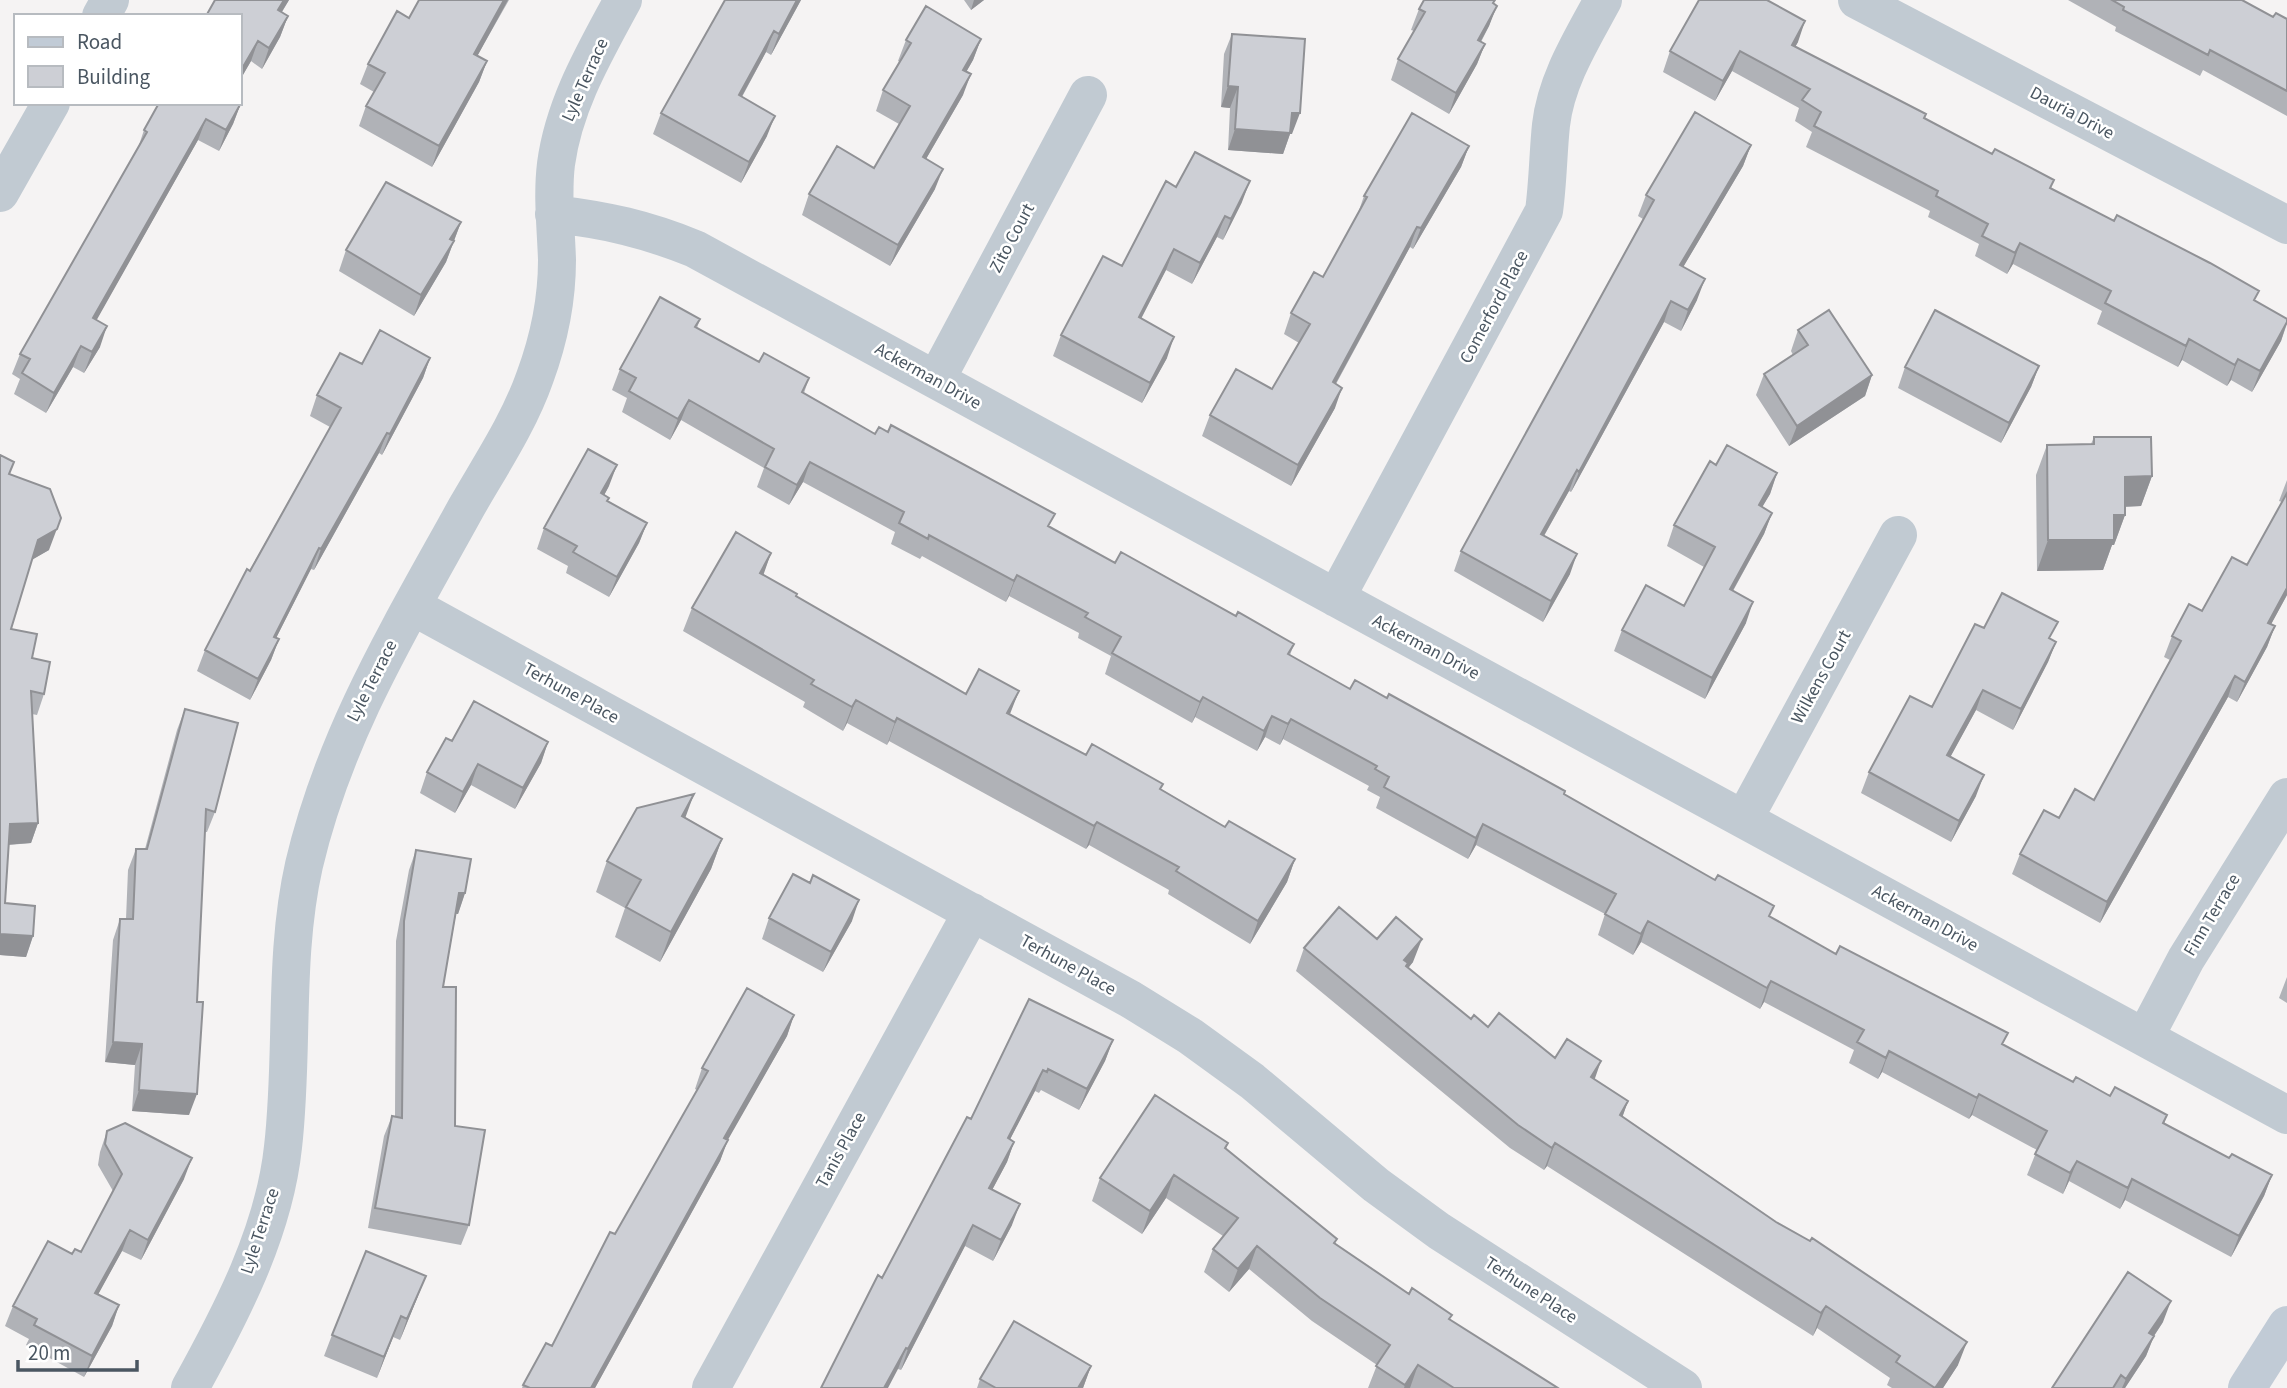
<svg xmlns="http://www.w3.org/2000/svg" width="2287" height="1388" viewBox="0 0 2287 1388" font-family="'Source Sans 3',sans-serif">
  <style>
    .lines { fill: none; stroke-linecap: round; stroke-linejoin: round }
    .street { stroke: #c1cad2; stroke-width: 38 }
    .secondary { stroke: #c1cbd6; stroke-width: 38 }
    .wall { fill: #b0b2b7 }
    .shaded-wall { fill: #909195 }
    .building { fill: #cdcfd5; stroke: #909195; stroke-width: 2 }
    .labels { text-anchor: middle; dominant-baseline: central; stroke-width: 5; stroke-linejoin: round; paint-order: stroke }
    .street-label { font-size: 18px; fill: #4a5661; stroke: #fff }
  </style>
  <rect width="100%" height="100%" fill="#f5f3f3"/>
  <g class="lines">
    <path class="street" d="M1857,0L2287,225
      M101,16L110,0
      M0,193L51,103
      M554,214C606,220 646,229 695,249L2287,1115
      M936,380L1088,95
      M1336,598L1544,211C1548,182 1548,154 1551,125C1556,80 1582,39 1603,0
      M412,606L1130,999L1190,1036L1252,1081L1376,1185L1439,1231L1683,1388
      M1744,819L1898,535
      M2145,1037L2186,959L2287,797
      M190,1388C231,1314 274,1232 283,1147C294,1053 283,958 304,865C335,733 401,626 466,508C490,466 519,423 535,377C549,339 557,300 557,260C556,228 552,196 556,164C564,104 595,52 623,0
      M711,1388L972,912"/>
    <path class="secondary" d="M2247,1388L2287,1325"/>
  </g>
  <path class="wall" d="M215,0H289L282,12L288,16L280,37L262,69L251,61L240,80V16Z
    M419,0H509L477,56L487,61L479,82L432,167L359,126L366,106L374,92L360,84L368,64L409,18Z
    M725,0H801L771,55L766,52L742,97L767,136L741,183L653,134L661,113Z
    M964,0H984L971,10Z
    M2068,0H2242L2273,17L2287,19V116L2203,70L2200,76L2115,31L2116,27Z
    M1496,5L1489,26L1481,42L1485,44L1477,64L1449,114L1391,80L1398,59L1414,31L1411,30L1419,9Z
    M1232,34L1292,134H1290L1283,154L1228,150L1230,108L1221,107L1224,54Z
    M981,39L973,60L966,72L963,95L926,159L935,189L890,266L802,215L809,194L874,168L899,124L876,111L883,90L900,62L898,61L906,40Z
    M1798,42L1795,47L2287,319V324L2281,341L2252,392L2231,380L2227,386L2182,360L2178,367L2097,324L2102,311L2013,264L2007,274L1975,256L1979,244L1928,217L1930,211L1806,147L1812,132L1795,121L1799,108L1732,71L1715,101L1663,72L1670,51Z
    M241,103L233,124L219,151L198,140L96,320L100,347L84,373L73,367L46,413L14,394L20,379L12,374L20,354L138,148L144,130Z
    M1751,145L1743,166L1683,267L1697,300L1681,331L1664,322L1571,492L1569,491L1544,536L1570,574L1543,622L1454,571L1461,551L1643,219L1638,216L1646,195Z
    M1469,146L1461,167L1413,249L1410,247L1336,384L1335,408L1291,486L1202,436L1210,415L1272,389L1299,343L1284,334L1291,313L1323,277L1357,216L1364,196Z
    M1242,202L1223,240L1217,237L1192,284L1166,270L1141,319L1167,358L1142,403L1053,356L1061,335L1122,266Z
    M461,222L446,262L414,316L339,271L346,250Z
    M700,319L697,328L759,362L809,378L804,393L875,434L1115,563L1236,616L1294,644L1290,655L1350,689L1564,794L1770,917L1836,954L2073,1082L2167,1115L2164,1124L2229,1158L2272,1175L2264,1196L2231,1257L2125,1200L2120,1209L2069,1181L2063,1194L2027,1175L2037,1150L1972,1115L1969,1119L1882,1072L1878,1079L1849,1063L1854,1050L1764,1002L1760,1009L1641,942L1633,955L1598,935L1605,914L1476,845L1468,859L1376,808L1380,797L1367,790L1369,786L1283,739L1280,745L1265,737L1257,751L1195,717L1192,723L1105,674L1111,656L1078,638L1079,633L1009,596L1006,602L922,556L920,559L891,544L895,532L803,482L789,505L757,487L764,468L681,420L670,440L622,412L627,398L612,390L620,369Z
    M1798,330L1872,375L1865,396L1789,446L1756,395L1764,374L1793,355L1791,351Z
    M430,358L423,378L382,455L379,453L314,570L311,569L276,638L279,639L271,660L250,700L197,671L205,650L330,427L310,416L317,395L362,364Z
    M2039,366L2031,387L2001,443L1898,388L1905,367Z
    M2094,437L2152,476L2141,506L2125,507V515L2114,545H2112L2103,570L2037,571L2036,475L2047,445L2091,444Z
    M0,455L49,550L31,560L11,629L32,658L44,694L37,715L32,714L38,823L31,843L9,845L5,903L33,936L26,957L0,955Z
    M1716,465L1777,473L1770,494L1762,507L1772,513L1764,534L1733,591L1746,623L1705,699L1614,651L1622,630L1684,606L1704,567L1667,546L1674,525Z
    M2287,480V595L2271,624L2275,626L2267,647L2237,702L2228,697L2100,923L2012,874L2020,854L2059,818L2094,800L2170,660L2164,657L2172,636L2202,611L2247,565L2282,502L2279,501Z
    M609,486L604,495L609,498L608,501L647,523L639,543L609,597L566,573L568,566L537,549L544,528Z
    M771,553L763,574L796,596L966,694L1010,714L1086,755L1161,789L1225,827L1295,859L1287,882L1250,944L1168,894L1169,890L1089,845L1086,849L889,741L887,745L847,723L843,731L803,707L805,702L683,631L692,608Z
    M1984,628L2051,639L2056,642L2048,662L2013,730L1976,710L1950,757L1976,796L1951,842L1861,793L1869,772L1932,707Z
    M185,709L215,812L207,832H205L189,1115L132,1111L135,1065L105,1062L113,940L120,919H126L128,870L136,849H145L177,730Z
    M452,741L548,742L541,763L515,809L471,785L455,813L420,793L427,772Z
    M685,817L722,839L711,869L660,962L615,937L625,908L596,892L607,861Z
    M416,850L465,893L458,914H456L443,987L455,1126L469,1225L461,1245L368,1228L384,1136L392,1116H395L396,941L409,870Z
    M810,883L852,921L823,972L762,939L769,918Z
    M1377,939L1413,962L1408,968L1471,1019L1555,1058L1595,1080L1628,1101L1622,1117L1958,1365L1943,1388H1892L1887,1385L1890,1378L1817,1328L1813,1336L1547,1166L1544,1170L1510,1148L1296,971L1304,948Z
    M2287,977V1003L2279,998Z
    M1029,999L1113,1040L1105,1061L1079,1110L1041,1090L1039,1093L1035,1091L1010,1139L1014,1142L1007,1162L992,1190L1012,1225L993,1261L965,1246L901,1370L898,1369L882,1278L971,1119Z
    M794,1015L787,1036L727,1140L720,1161L595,1388H522L523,1385L552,1346L697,1090L695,1089L702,1068Z
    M107,1131L184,1179L141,1260L122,1251L98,1294L119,1305L112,1326L84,1377L26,1345L29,1339L5,1326L13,1306L72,1254L81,1252L113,1191L98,1165L100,1152Z
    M1228,1143L1226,1149L1337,1239L1335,1244L1409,1294L1558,1388H1368L1377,1365L1312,1321L1249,1269L1229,1292L1204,1272L1213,1249L1223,1236L1166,1198L1142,1234L1092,1201L1100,1178Z
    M418,1296L400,1340L393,1337L377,1378L324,1356L332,1335Z
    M2163,1322L2154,1336L2146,1356L2125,1388H2052Z
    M1091,1366L1083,1388H977L980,1379Z"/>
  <path class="shaded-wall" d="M284,0H289L270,31L278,10Z
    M504,0H508L467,75L474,54Z
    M797,0H801L771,55L779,34Z
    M974,0H984L971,10Z
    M1497,6L1489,26L1470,61L1478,40Z
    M288,16L280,37L262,69L269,48Z
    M1805,21L1798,42L1784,66L1792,45Z
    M774,31L766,52L731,116L739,95Z
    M981,39L973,60L956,90L963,70Z
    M258,41L251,61L240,80V72Z
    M1485,44L1477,64L1449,114L1456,93Z
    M1740,51L1732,71L1715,101L1723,81Z
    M487,61L479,82L432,167L439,146Z
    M971,74L963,95L915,178L923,157Z
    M1228,86L1238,87L1230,108L1221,107Z
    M241,103L233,124L219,151L226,130Z
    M1292,113H1300L1292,134H1290L1283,154L1228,150L1235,129Z
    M775,116L767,136L741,183L749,162Z
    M206,119L198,140L86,339L93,318Z
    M1751,145L1743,166L1672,286L1680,265Z
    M1469,146L1461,167L1413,249L1421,228Z
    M943,169L935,189L890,266L898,245Z
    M1250,181L1242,202L1223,240L1231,219Z
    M1225,216L1217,237L1192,284L1200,263Z
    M461,222L446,262L414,316L421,295L450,239Z
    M1417,227L1410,247L1325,403L1333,382Z
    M2020,243L2013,264L2007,274L2015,253Z
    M1174,249L1166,270L1131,338L1139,317Z
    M1705,279L1697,300L1681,331L1688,310Z
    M1671,301L1664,322L1571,492L1579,472Z
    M2287,322L2281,341L2252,392L2260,371Z
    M107,326L100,347L84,373L92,352Z
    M1174,337L1167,358L1142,403L1150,383Z
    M2189,339L2182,360L2178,367L2186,346Z
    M81,346L73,367L46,413L54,393Z
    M430,358L423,378L382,455L390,434Z
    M2238,359L2231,380L2227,386L2235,365Z
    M2039,366L2031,387L2001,443L2009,423Z
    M1872,375L1865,396L1789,446L1797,426Z
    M1342,388L1335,408L1291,486L1298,465Z
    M689,400L681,420L670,440L678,419Z
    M387,433L379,453L314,570L321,549Z
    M810,462L803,482L789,505L797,485Z
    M617,465L609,486L594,514L601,493Z
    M1577,470L1569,491L1533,555L1541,534Z
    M1777,473L1770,494L1751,526L1759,505Z
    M2152,476L2141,506L2114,507L2125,477Z
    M1772,513L1764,534L1722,610L1730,589Z
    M2114,515H2125L2114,545H2112L2103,570L2037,571L2048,540Z
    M61,518L49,550L30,561L38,540Z
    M647,523L639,543L609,597L617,577Z
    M319,548L311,569L266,658L274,637Z
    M771,553L763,576L760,573Z
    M1577,554L1570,574L1543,622L1551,601Z
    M1017,575L1009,596L1006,602L1014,581Z
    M2287,588V595L2261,643L2268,623Z
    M1753,602L1746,623L1705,699L1712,678Z
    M2275,626L2267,647L2237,702L2245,682Z
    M279,639L271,660L250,700L258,679Z
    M2056,642L2048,662L2013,730L2021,709Z
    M2235,676L2228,697L2100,923L2107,902Z
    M1983,690L1976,710L1940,776L1947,755Z
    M1019,691L1010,714L1007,713Z
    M1203,697L1195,717L1192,723L1200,702Z
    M856,700L847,723L843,731L852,707Z
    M1272,716L1265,737L1257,751L1264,731Z
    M897,718L889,741L887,745L895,722Z
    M1291,719L1283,739L1280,745L1288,724Z
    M548,742L541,763L515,809L523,788Z
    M478,764L471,785L455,813L463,792Z
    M1984,775L1976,796L1951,842L1959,821Z
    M694,794L683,824L682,816Z
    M1097,822L1089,845L1086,849L1094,826Z
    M38,823L31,843L3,845L10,824Z
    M1483,824L1476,845L1468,859L1476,838Z
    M722,839L711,869L660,962L671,932Z
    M1295,859L1287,882L1250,944L1258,921Z
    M459,893H465L458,914L452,913Z
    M859,900L852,921L823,972L831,952Z
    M1648,921L1641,942L1633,955L1641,934Z
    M0,934L33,936L26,957L0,955Z
    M1422,939L1413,962L1405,972L1404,960Z
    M1771,981L1764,1002L1760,1009L1767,988Z
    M794,1015L787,1036L717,1159L724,1138Z
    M1113,1040L1105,1061L1079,1110L1087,1089Z
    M113,1042L142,1044L135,1065L105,1062Z
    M1889,1051L1882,1072L1878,1079L1886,1058Z
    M1601,1061L1593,1084L1591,1077Z
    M1043,1070L1035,1091L1000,1159L1008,1138Z
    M139,1090L197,1094L189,1115L132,1111Z
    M1979,1094L1972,1115L1969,1119L1977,1098Z
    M1628,1101L1620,1124V1115Z
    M728,1140L720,1161L595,1388H591Z
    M1014,1142L1007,1162L982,1209L989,1188Z
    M1555,1143L1547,1166L1544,1170L1552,1148Z
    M192,1158L184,1179L141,1260L148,1240Z
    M2077,1161L2069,1181L2063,1194L2070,1173Z
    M1174,1175L1166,1198L1142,1234L1150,1211Z
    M2272,1175L2264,1196L2231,1257L2239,1236Z
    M2132,1179L2125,1200L2120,1209L2128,1188Z
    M1020,1204L1012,1225L993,1261L1001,1240Z
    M973,1225L965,1246L901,1370L908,1349Z
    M130,1230L122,1251L88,1313L95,1293Z
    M1257,1246L1249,1269L1229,1292L1238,1269Z
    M426,1276L418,1296L400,1340L407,1319Z
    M2171,1301L2163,1322L2142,1354L2149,1333Z
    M119,1305L112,1326L84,1377L92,1356Z
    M1826,1306L1817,1328L1813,1336L1821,1313Z
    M401,1316L393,1337L377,1378L384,1357Z
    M2154,1336L2146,1356L2125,1388H2122L2126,1379Z
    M1967,1342L1958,1365L1943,1388H1935Z
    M906,1348L898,1369L888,1388H884Z
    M1418,1365L1410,1388H1404L1405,1385Z
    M1091,1366L1083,1388H1078Z"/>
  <path class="building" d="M215,0H284L278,10L288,16L269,48L258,41L240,72V16H206Z
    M419,0H504L474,54L487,61L439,146L366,106L385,73L368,64L397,11L409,18Z
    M725,0H797L779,34L774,31L739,95L775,116L749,162L661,113Z
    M1424,0H1495L1493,3L1497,6L1478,40L1485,44L1456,93L1398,59L1425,12L1419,9Z
    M1699,0H1767L1805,21L1792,45L1926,114L1924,118L1992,154L1995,149L2054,180L2050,188L2114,221L2117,215L2210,263L2259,291L2254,300L2287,319V322L2260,371L2238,359L2235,365L2189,339L2186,346L2105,303L2111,291L2020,243L2015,253L1982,236L1988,224L1936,196L1938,191L1814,126L1821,112L1802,100L1810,89L1740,51L1723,81L1670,51Z
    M2112,0H2242L2273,17L2276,13L2287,19V91L2210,50L2208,55L2123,10L2124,7Z
    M926,6L981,39L963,70L971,74L923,157L943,169L898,245L809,194L837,146L874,168L910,106L883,90L911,43L906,40Z
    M1232,34L1305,39L1300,113H1292L1290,133L1235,129L1238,87L1228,86Z
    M159,103H241L226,130L206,119L93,318L107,326L92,352L81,346L54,393L22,373L30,359L20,354L147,132L144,130Z
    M1695,112L1751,145L1680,265L1705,279L1688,310L1671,301L1579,472L1577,470L1541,534L1577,554L1551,601L1461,551L1654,200L1646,195Z
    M1412,113L1469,146L1421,228L1417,227L1333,382L1342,388L1298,465L1210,415L1236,369L1272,389L1310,324L1291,313L1314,272L1323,277L1367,197L1364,196Z
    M1195,152L1250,181L1231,219L1225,216L1200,263L1174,249L1139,317L1174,337L1150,383L1061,335L1103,256L1122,266L1166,181L1176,187Z
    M386,182L461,222L450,239L454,241L421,295L346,250Z
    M660,297L700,319L695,327L759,362L764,353L809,378L802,392L875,434L879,427L888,432L891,425L1055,514L1048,526L1115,563L1121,552L1236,616L1238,612L1294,644L1288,654L1350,689L1355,680L1387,698L1389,694L1565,791L1564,794L1715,880L1718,875L1774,906L1769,916L1836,954L1840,946L2008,1033L2002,1044L2073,1082L2076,1077L2110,1096L2115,1087L2167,1115L2163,1123L2229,1158L2232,1154L2272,1175L2239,1236L2132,1179L2128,1188L2077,1161L2070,1173L2035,1154L2047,1131L1979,1094L1977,1098L1889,1051L1886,1058L1857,1042L1864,1030L1771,981L1767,988L1648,921L1641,934L1605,914L1616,894L1483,824L1476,838L1384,787L1389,777L1375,769L1377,766L1291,719L1288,724L1272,716L1264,731L1203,697L1200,702L1112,653L1121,637L1085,617L1088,613L1017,575L1014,581L929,535L928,539L899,523L904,512L810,462L797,485L765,467L774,449L689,400L678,419L629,391L636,378L620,369Z
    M1829,310L1872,375L1797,426L1764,374L1808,345L1798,330Z
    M1935,310L2039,366L2009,423L1905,367Z
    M380,330L430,358L390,434L387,433L321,549L319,548L274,637L279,639L258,679L205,650L247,569L250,571L341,408L317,395L340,353L362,364Z
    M2094,437H2151L2152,476L2125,477V515H2114V540H2048L2047,445L2094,444Z
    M1727,445L1777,473L1759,505L1772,513L1730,589L1753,602L1712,678L1622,630L1646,585L1684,606L1715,547L1674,525L1710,461L1716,465Z
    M588,449L617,465L601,493L609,498L607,501L647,523L617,577L573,552L577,546L544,528Z
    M0,455L14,462L9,474L50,489L61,518L57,529L38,540L11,629L37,634L32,658L50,662L44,694L31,691L38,823L10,824L5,903L35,906L33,936L0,934Z
    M2287,493V588L2268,623L2275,626L2245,682L2235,676L2107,902L2020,854L2044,810L2059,818L2075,789L2094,800L2181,641L2172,636L2189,604L2202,611L2232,557L2247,565Z
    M736,532L771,553L760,573L797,594L796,596L966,694L979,669L1019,691L1007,713L1086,755L1092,744L1163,784L1160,789L1225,827L1229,821L1295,859L1258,921L1176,871L1179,867L1097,822L1094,826L897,718L895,722L856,700L852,707L811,684L814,680L692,608Z
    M2002,593L2058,622L2049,638L2056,642L2021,709L1983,690L1947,755L1984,775L1959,821L1869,772L1910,696L1932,707L1975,624L1984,628Z
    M474,701L548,742L523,788L478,764L463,792L427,772L446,738L452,741Z
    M185,709L238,723L215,812L206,809L197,1002H203L197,1094L139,1090L142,1044L113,1042L120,919H133L136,849H147Z
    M694,794L682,816L722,839L671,932L626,907L641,880L607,861L637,808Z
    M416,850L471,859L465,893H459L443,987H456L455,1126L485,1130L469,1225L375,1208L392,1116L402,1118L404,921Z
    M793,874L810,883L813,875L859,900L831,952L769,918Z
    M1339,907L1377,939L1396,917L1422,939L1404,960L1408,963L1406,966L1471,1019L1474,1015L1488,1027L1499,1013L1555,1058L1567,1039L1601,1061L1591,1077L1628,1101L1620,1115L1776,1222L1810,1241L1812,1238L1967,1342L1935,1388L1896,1362L1900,1356L1826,1306L1821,1313L1555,1143L1552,1148L1518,1125L1304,948Z
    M747,988L794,1015L724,1138L728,1140L591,1388H530L523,1385L546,1343L552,1346L610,1232L615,1234L708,1071L702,1068Z
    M1029,999L1113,1040L1087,1089L1048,1069L1047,1072L1043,1070L1008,1138L1014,1142L989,1188L1020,1204L1001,1240L973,1225L908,1349L906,1348L884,1388H821L878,1275L882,1278L967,1117L971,1119Z
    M1155,1095L1228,1143L1225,1148L1337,1239L1334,1243L1409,1294L1412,1288L1452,1315L1449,1319L1558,1388H1454L1418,1365L1405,1385L1376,1366L1390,1345L1320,1298L1257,1246L1238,1269L1213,1249L1238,1218L1174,1175L1150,1211L1100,1178Z
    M125,1123L192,1158L148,1240L130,1230L95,1293L119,1305L92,1356L34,1325L37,1319L13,1306L48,1241L72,1254L75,1249L81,1252L122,1174L105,1144L107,1131Z
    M366,1251L426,1276L407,1319L401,1316L384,1357L332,1335Z
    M2128,1272L2171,1301L2149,1333L2154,1336L2126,1379L2121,1375L2113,1388H2052Z
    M1014,1321L1091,1366L1078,1388H996L980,1379Z"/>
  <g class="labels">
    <g class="street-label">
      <text transform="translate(585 80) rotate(-66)">Lyle Terrace</text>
      <text transform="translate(2072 113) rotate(28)">Dauria Drive</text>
      <text transform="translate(1012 238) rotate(-62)">Zito Court</text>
      <text transform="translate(1494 307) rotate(-62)">Comerford Place</text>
      <text transform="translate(928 376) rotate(29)">Ackerman Drive</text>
      <text transform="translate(1426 647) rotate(28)">Ackerman Drive</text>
      <text transform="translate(1821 677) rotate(-61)">Wilkens Court</text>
      <text transform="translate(372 681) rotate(-63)">Lyle Terrace</text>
      <text transform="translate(571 693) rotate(29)">Terhune Place</text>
      <text transform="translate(2212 915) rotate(-59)">Finn Terrace</text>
      <text transform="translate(1925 918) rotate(29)">Ackerman Drive</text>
      <text transform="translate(1068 965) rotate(29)">Terhune Place</text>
      <text transform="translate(841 1150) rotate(-61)">Tanis Place</text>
      <text transform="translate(260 1231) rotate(-72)">Lyle Terrace</text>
      <text transform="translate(1531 1290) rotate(33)">Terhune Place</text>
    </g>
  </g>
  <rect x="14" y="14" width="228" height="91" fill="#ffffff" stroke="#b7bbc0" stroke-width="2"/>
  <rect x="28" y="37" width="35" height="10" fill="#c1cbd6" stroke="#b7bbc0" stroke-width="2"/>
  <text x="77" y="49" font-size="21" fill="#4a5661">Road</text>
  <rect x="28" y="66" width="35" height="21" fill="#cdcfd5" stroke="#b7bbc0" stroke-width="2"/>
  <text x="77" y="84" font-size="21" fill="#4a5661">Building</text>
  <path d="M18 1360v10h119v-10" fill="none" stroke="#4a5661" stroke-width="3.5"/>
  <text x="28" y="1360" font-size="21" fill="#4a5661" stroke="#ffffff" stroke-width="5" paint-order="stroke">20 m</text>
</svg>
